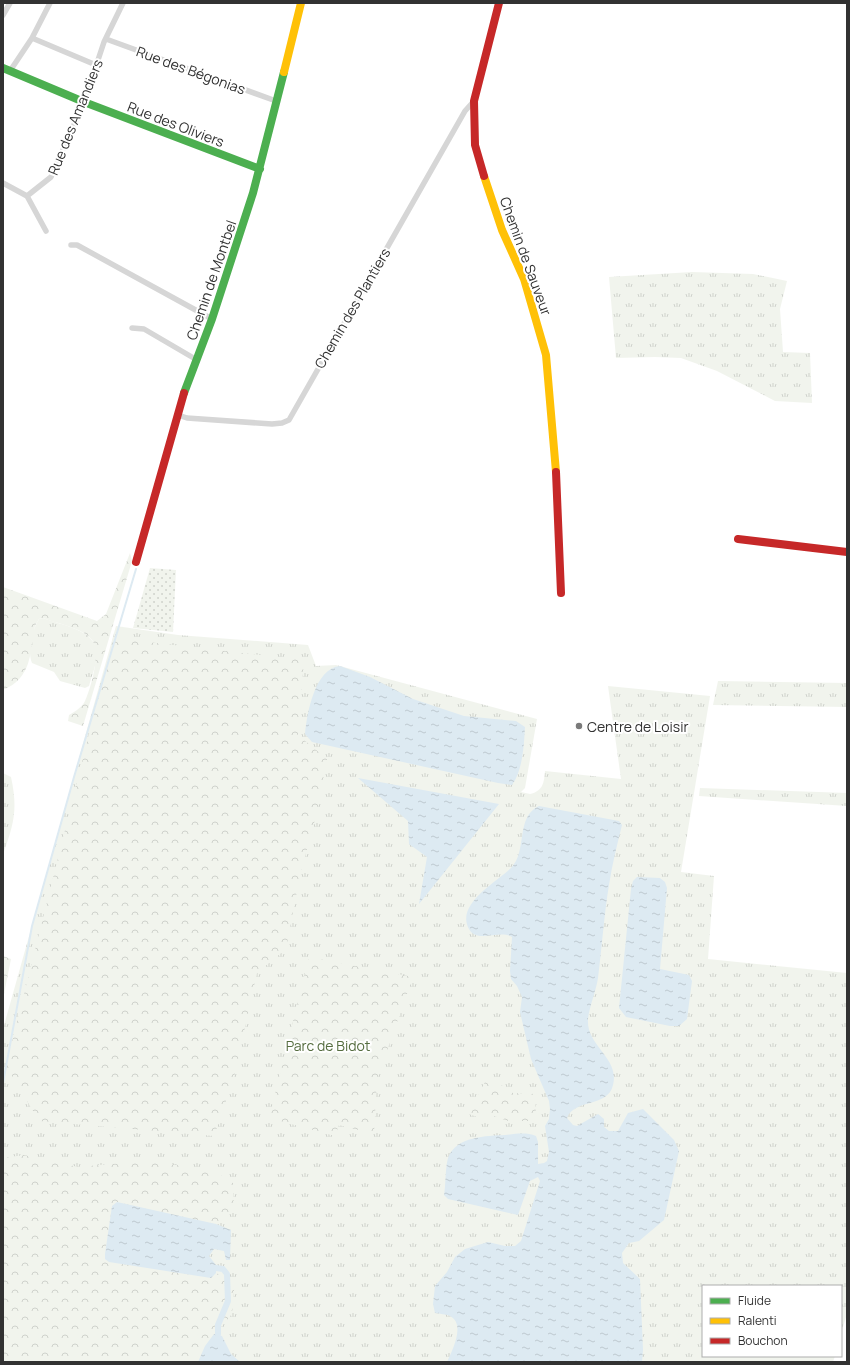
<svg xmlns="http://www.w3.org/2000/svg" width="850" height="1365" viewBox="0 0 850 1365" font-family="Manrope,sans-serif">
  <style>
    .grass { fill: url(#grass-tufts) }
    .forest { fill: url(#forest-crowns) }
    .garden { fill: url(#garden-dots) }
    .water { fill: url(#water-ripples) }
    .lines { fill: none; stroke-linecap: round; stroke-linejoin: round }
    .stream { stroke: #ddeaf2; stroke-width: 2 }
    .canal { stroke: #ddeaf2; stroke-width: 6 }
    .street { stroke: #d6d6d6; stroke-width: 5.5 }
    .fast { stroke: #4caf50; stroke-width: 8 }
    .slow { stroke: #ffc107; stroke-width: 8 }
    .jam { stroke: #c62828; stroke-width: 8 }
    .poi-dot { fill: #7a7a7a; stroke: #fff; stroke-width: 1.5 }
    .labels { text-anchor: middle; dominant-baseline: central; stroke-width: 4; stroke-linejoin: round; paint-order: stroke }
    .street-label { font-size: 14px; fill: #323232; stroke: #fff }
    .poi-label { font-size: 14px; fill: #323232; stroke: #fff; text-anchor: start }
    .park-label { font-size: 14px; fill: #566d40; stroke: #fff }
  </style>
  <defs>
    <pattern id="grass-tufts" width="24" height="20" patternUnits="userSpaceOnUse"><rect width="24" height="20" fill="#f1f4ed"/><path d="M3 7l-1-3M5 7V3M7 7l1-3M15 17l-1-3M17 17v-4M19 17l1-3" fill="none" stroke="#cfd2cc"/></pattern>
    <pattern id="forest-crowns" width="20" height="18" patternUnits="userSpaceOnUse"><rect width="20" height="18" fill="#f1f4ed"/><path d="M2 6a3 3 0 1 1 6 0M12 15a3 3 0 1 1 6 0" fill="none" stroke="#cfd2cc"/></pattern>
    <pattern id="garden-dots" width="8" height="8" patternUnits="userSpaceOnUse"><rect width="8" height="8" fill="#f1f4ed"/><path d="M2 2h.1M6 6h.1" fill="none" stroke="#cfd2cc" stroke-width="1.8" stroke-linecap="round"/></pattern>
    <pattern id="water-ripples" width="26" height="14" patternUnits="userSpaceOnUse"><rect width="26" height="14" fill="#ddeaf2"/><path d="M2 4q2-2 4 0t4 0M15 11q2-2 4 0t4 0" fill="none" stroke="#bec9d0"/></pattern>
  </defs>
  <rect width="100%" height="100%" fill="#fff"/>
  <path class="grass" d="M692,272L753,274L787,281L780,309L783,352L810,353L812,403L775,401L717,371L681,358L655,357L616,358L609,277Z
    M43,618C61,625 98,630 97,655C96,665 92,676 89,686L85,688L60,681L54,672L32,663C27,652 32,630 39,619Z
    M116,626L178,635L308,645L316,666L336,665L537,719L525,788L521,792L530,794C543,791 544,783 545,771L621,779L608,686L710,696L681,872L714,876L708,959L847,973V1314L841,1333V1286H703V1356H835L833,1362H3V1029Z
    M718,681L847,683V707L713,705Z
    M3,773L11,777C18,809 14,824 3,854Z
    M700,788L847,793V806L699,796Z"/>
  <path class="forest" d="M130,553L132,561L83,726L68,721L69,715C76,711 82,707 85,701C91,688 102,649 91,639C80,627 58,624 43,618L39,619L35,626C30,653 32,678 3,690V587L97,621L106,614Z
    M113,638L304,660L298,735L327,759L316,816L300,875L286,949L257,973L234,1078L214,1136L39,1121L6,1066Z
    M3,956L11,959L3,999Z
    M309,957L413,977L377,1079L374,1134L339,1125L335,1136L269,1118Z
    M488,1076L513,1093L535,1094L536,1115L529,1121H508L494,1116L480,1118L469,1114Z
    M24,1155L78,1167L154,1160L219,1174L233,1183L234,1211L216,1224L117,1202L112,1207L105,1254L108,1262L211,1278L216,1273L223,1277L235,1279L232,1314L205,1346L198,1362H3V1158Z"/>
  <path class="garden" d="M150,568L176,570L173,632L133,628Z"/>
  <path class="water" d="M340,666L370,677L413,699L464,716L516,721L525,727C524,744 523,770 512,785L498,783L312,742L305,734C307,713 315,668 340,666Z
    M358,778L499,804L419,904L427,857L409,844L408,821Z
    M539,806L619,821L622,825C617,845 612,865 609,885C604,915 602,947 598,978C596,991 589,1008 588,1019C586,1046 620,1058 613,1085C608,1108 575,1098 567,1118L573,1125L577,1126L598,1114L604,1119V1127L609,1131H618L628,1113L643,1109L674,1140L679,1151L664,1220L639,1241L629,1243L622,1253L623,1263L640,1279L643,1350L642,1362H447C452,1351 466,1324 450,1316C446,1314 440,1314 435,1313L433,1304L435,1286L447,1272L455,1257L465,1249L488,1242L505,1246H515L521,1241L540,1181L538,1177L530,1181L518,1215L448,1199L444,1195C446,1184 445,1169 448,1158C456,1136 487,1136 505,1135C516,1134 526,1132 536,1136L538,1142V1164L544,1163L547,1161L549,1152L545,1126L549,1119L550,1109L549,1101L531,1059L520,1012L522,997L517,986L511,979L510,971L512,937C500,929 477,944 469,929C455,904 497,882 511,868C528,851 515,817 539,806Z
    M637,877L660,878L665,882L667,888L660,969L689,975L692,981L687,1019L679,1026H670L626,1017L619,1008L631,889L633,881Z
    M117,1202L216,1224L231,1230L230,1260H226L224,1251L214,1249L209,1256L216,1265V1273L211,1278L109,1262L105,1259V1254L112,1206Z
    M214,1334L222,1336L231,1354L240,1362H198L205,1346Z"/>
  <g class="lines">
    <path class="stream" d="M3,1083L32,926L74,777L136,569"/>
    <path class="canal" d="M216,1268L223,1269L227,1274L228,1301L218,1325V1334"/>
    <path class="street" d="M3,15L10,3
      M32,38L96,65
      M106,39L276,101
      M10,71L32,38L50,3
      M3,183L27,196L51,177L84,102L104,42L123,3
      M27,196L46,231
      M71,245H77L212,319
      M132,328L144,329L197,360
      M178,415L187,418L272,424L282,423L289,420L465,111L474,101"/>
    <path class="fast" d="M3,68L84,102L260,169
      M184,393L212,319L253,193L284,72"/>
    <path class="slow" d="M284,72L301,3
      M484,176L502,230L524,279L546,355L556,472"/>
    <path class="jam" d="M484,176L475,145L474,101L499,3
      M556,472L561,593
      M738,539L847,552
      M136,562L184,393"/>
  </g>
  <circle class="poi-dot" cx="579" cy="726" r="4"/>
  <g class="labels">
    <g class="street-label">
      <text transform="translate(191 70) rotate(20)">Rue des Bégonias</text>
      <text transform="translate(75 117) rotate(-68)">Rue des Amandiers</text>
      <text transform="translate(176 124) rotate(21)">Rue des Oliviers</text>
      <text transform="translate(526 256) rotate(70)">Chemin de Sauveur</text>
      <text transform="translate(211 280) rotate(-71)">Chemin de Montbel</text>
      <text transform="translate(352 308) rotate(-60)">Chemin des Plantiers</text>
    </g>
    <g class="poi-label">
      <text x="587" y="726">Centre de Loisir</text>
    </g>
    <g class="park-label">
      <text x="328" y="1045">Parc de Bidot</text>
    </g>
  </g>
  <rect width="850" height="1365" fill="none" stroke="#323232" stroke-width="8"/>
  <rect x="702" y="1285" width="140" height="72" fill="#ffffff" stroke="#adadad"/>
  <rect x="710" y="1298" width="20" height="6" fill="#4caf50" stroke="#adadad"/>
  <text x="738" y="1305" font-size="12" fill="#323232">Fluide</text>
  <rect x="710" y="1318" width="20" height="6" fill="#ffc107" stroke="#adadad"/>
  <text x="738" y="1325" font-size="12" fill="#323232">Ralenti</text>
  <rect x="710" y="1338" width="20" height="6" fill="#c62828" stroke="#adadad"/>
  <text x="738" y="1345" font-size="12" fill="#323232">Bouchon</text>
</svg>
